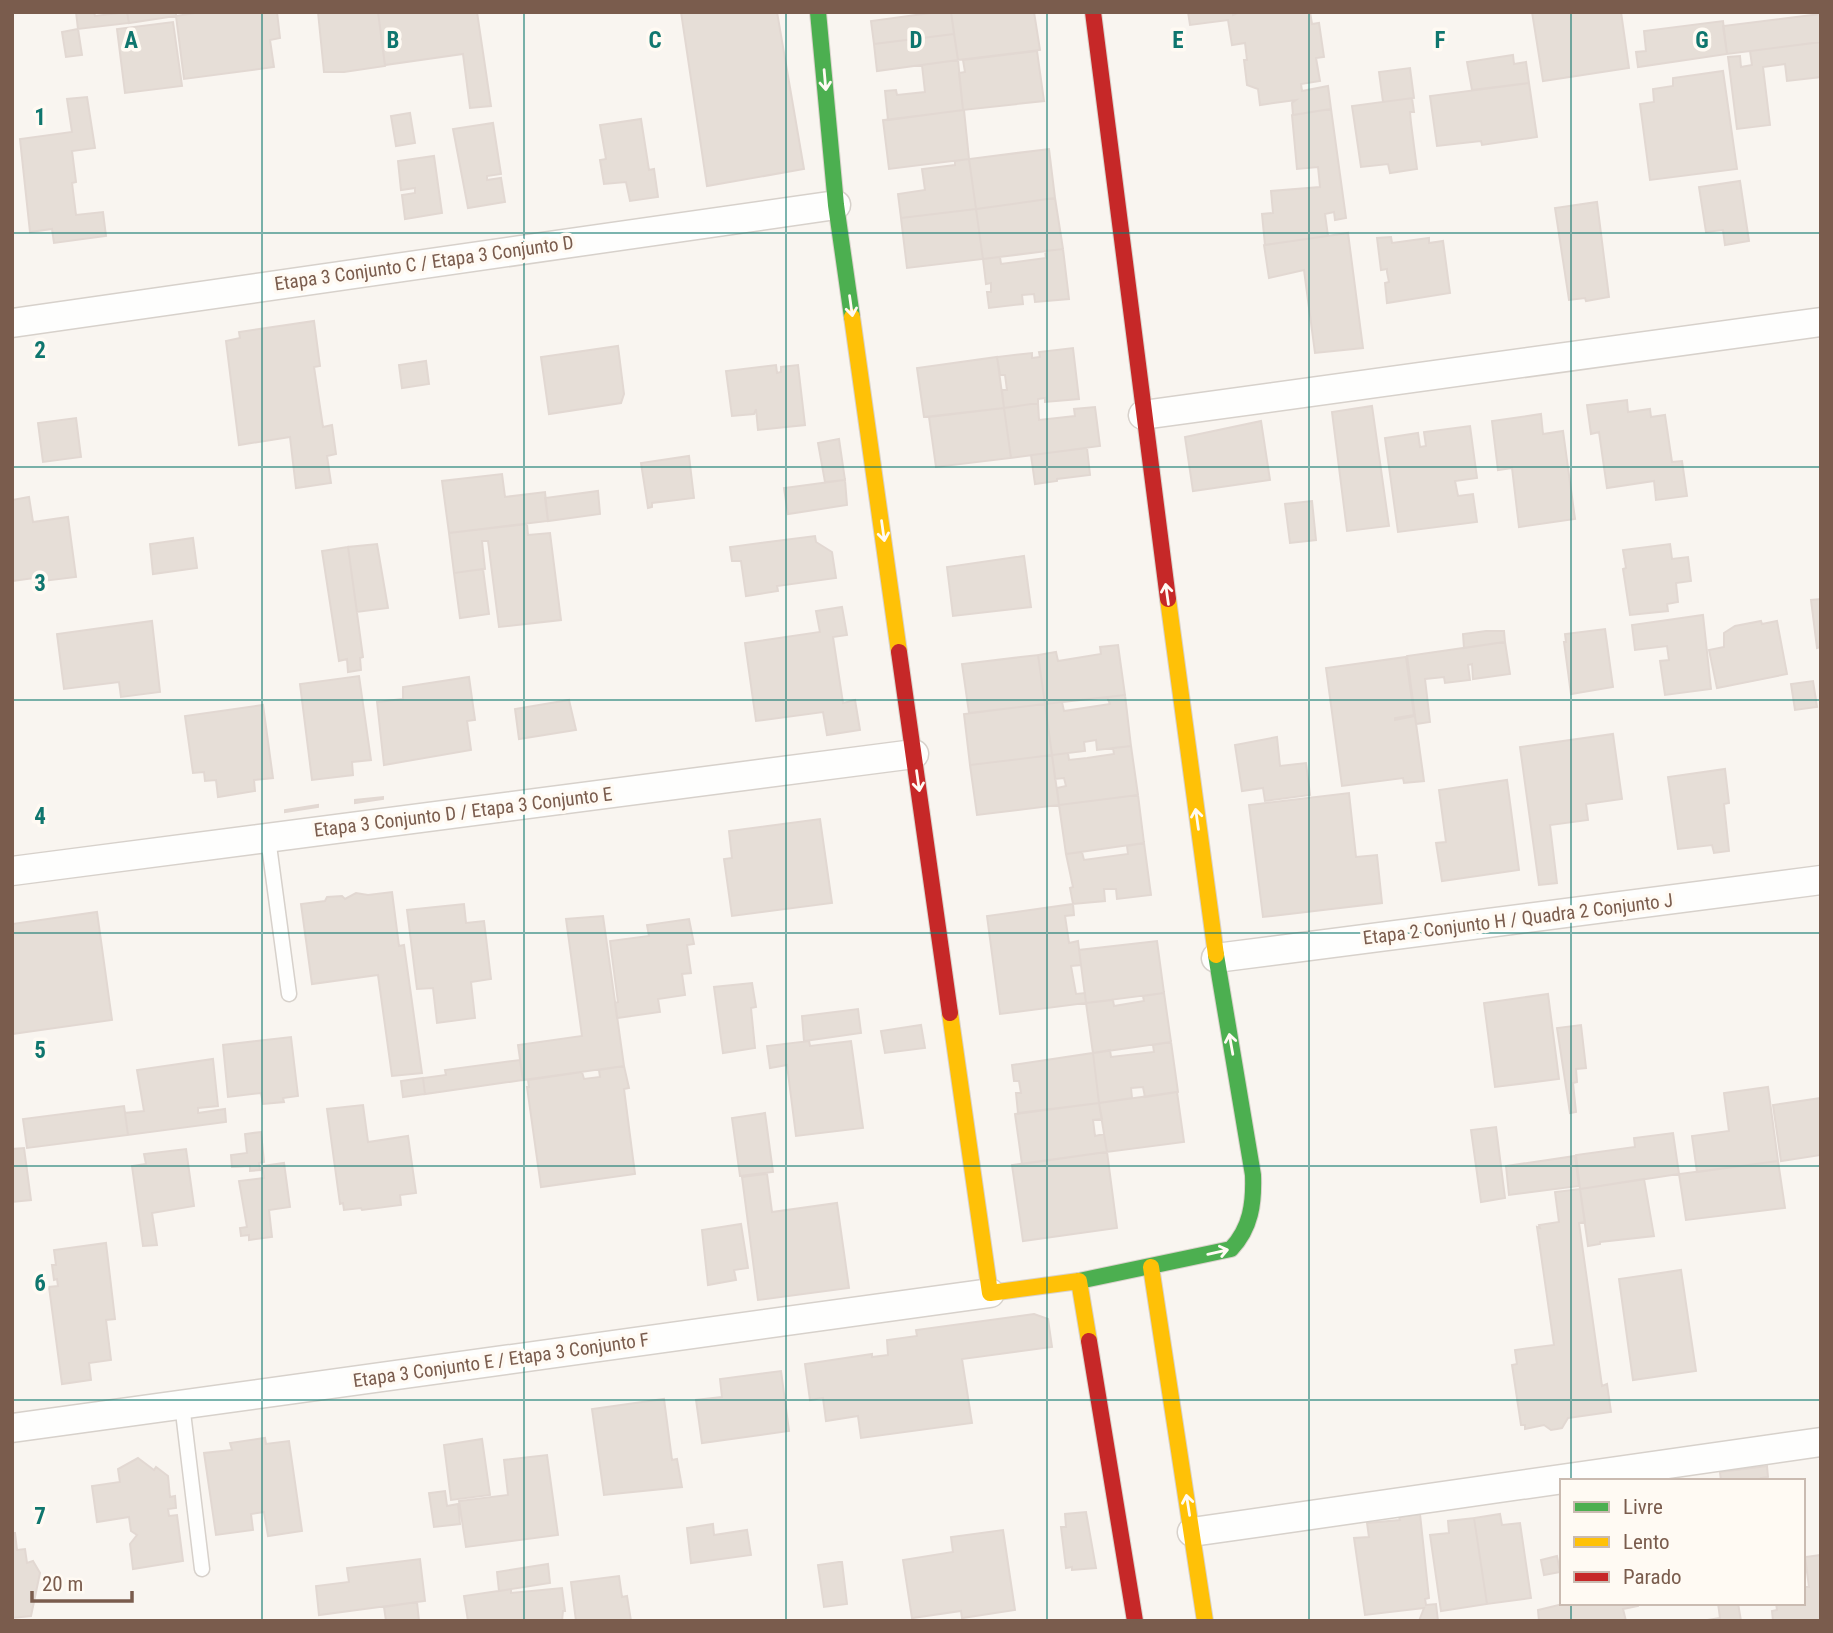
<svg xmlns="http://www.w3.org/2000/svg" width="1833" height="1633" viewBox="0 0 1833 1633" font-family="'Roboto Condensed',sans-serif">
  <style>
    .building { fill: #e6ded7; stroke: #e2d8d2; stroke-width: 2 }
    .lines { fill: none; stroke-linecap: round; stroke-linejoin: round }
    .lane-casing { stroke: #d7d1cb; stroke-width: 17 }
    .street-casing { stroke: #d7d1cb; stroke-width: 31 }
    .fast-casing { stroke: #d9d2cb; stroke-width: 18 }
    .slow-casing { stroke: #d9d2cb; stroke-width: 18 }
    .jam-casing { stroke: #d9d2cb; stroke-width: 18 }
    .lane { stroke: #fefefd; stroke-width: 14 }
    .street { stroke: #fefefd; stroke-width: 28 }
    .fast { stroke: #4caf50; stroke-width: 16 }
    .slow { stroke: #ffc107; stroke-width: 16 }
    .jam { stroke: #c62828; stroke-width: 16 }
    .oneway { stroke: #fffaf3 }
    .grid { fill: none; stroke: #0f766e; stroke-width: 2; stroke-opacity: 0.55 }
    .labels { text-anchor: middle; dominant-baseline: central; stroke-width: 7; stroke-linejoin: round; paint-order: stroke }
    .street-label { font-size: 19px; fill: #7a5c4d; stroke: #fffaf3 }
    .grid-label { font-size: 23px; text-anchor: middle; font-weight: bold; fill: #0f766e; stroke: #fffaf3; stroke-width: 7; stroke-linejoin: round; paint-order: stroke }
  </style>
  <rect width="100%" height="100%" fill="#f9f5f0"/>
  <path class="building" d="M76,12H94L95,16L127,12L129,23L78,29Z
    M127,12H176V16L129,23Z
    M201,12H277L280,38L270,40L274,67L184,79L176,16Z
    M318,12H378L385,66L344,72H324Z
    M378,12H477L491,106L470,108L463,54L385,65Z
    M681,12H777L804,169L707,186Z
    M938,12H951L954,34L874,44L871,21Z
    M951,12H1034L1040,50L958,60Z
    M1188,12H1233V15L1240,12H1310L1312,24L1319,23L1324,57L1316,58L1320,81L1301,84L1302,91L1328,86L1331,109L1293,115L1292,103L1296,100L1260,105L1258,89L1247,85L1244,60H1247L1245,43L1232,45L1228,20L1190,25Z
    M1532,12H1621L1629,68L1543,81Z
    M1821,14V42L1727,54L1723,26Z
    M1723,21L1727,54L1638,67L1636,52L1646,51L1644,31Z
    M173,22L182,86L125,93L117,29Z
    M78,29L82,55L66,57L62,32Z
    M954,34L958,60L877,71L874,44Z
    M1821,42V77L1787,81L1785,64L1763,67L1770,125L1737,129L1728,57L1740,56L1741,67L1752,65L1750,51Z
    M1037,51L1044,101L963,110L959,73L965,72L963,60Z
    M1513,55L1514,64L1526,62L1529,83L1472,90L1467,62Z
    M958,60L963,110L888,120L885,91L896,90L897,95L925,92L922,65Z
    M1410,68L1414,98L1383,102L1379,72Z
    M1723,71L1737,169L1650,180L1640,104L1654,102L1653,89L1673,86V78Z
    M1529,83L1537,137L1482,145L1481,141L1437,146L1430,96Z
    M87,97L95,148L72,151L76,182L72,183L76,215L103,212L106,236L54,243L52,229L30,232L20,139L72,132L67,99Z
    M1412,98L1414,112H1410L1411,123L1417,169L1390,173L1388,164L1361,167L1352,106Z
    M1331,109L1346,218L1335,220L1334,212L1325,214L1328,236L1265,245L1262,214L1273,213L1271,191L1320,187L1318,167L1297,169L1292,115Z
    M964,110L969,159L889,169L883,120Z
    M410,113L415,143L396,146L391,116Z
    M641,119L649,170L654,169L658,197L630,201L626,182L604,184L600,160L606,159L600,125Z
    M493,123L501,174L487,176V180L501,178L505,202L468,208L453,129Z
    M1049,149L1055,198L976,209L969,159Z
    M434,156L442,213L405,219L402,195L415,193V188L401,190L398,161Z
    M969,159L976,209L901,218L898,194L925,190L922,169L955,165V161Z
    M1740,181L1749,241L1725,245L1723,230L1706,232L1699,187Z
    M1055,198L1063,249L983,259L976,209Z
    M1597,202L1609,297L1586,301L1585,298L1569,300L1555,208Z
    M976,209L983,259L907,268L901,218Z
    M1348,233L1363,348L1315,353L1304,270L1269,278L1264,245Z
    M1391,237L1392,243L1429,238V243L1443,241L1450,293L1387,303L1385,283L1389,282L1387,272V269L1381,270L1377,238Z
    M1063,249L1069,299L1035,302L1034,294L1022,295L1023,304L989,308L987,292H991V283L986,284L983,259L1000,257L1001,264L1046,258L1045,251Z
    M314,321L320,366L314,367L323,427L332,425L336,454L327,456L331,483L296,488L290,437L239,445L226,341L240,338L239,332Z
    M618,346L624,394L621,403L549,414L541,357Z
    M1073,348L1079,399L1045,402V398L1038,399V403L1004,408L1002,390H1007L1005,375H1000L997,357L1032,353V358L1040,357L1039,352Z
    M997,357L1004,408L924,417L917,368Z
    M426,361L429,384L402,388L399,365Z
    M776,365L777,373L781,372V367L798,365L805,425L758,430L756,409L754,414L732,416L726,371Z
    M1627,400L1628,412L1650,409L1651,417L1665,415L1672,462L1682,461L1687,496L1656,500L1654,481L1607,488L1599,432L1591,434L1587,405Z
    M1038,403L1039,420L1075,416L1074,409L1095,407L1100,446L1011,458L1004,408Z
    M1372,406L1389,526L1347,531L1332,412Z
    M1004,408L1011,458L936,467L929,417Z
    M1541,414L1543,434L1563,431L1575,519L1519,527L1512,468L1498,470L1492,421Z
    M76,418L81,457L43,462L38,423Z
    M1261,421L1270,480L1193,491L1185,437Z
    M1470,426L1477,478L1455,481L1458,496L1473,494L1477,522L1398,532L1385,438L1418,433L1420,447L1426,446L1424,432Z
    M839,439L845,480L825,482L818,443Z
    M1087,448L1090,475L1057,479V481L1035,484L1031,455Z
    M689,456L694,498L652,503V507L648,508L641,463Z
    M502,474L505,497L545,492L548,521L449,533L442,481Z
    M845,480L847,505L788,514L784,488Z
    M598,491L600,514L548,521L545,498Z
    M29,497L33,522L68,517L76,577L35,582L34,578L12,581V500Z
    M1312,501L1316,540L1290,543L1285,504Z
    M527,524L528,535L550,533L561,620L499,627L488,541H482L485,569L454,573L449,533Z
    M815,536L816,542L832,552L836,578L777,586L778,591L746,596L741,561H732L730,547Z
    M193,538L197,568L153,574L150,544Z
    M377,544L388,608L357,612L348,547Z
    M1670,544L1672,559L1688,557L1691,581L1676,583L1678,602L1667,604L1668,611L1630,615L1623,569L1626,568L1623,550Z
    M348,547L363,657L360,658L361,670L348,672L347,659L339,661L322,551Z
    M1024,556L1031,607L953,616L947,567Z
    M483,569L489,614L460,618L454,573Z
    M1821,599V647L1817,648L1811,600Z
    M842,607L847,635L833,637L843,703L855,700L860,730L827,735L823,712L756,721L745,643L820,632L816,611Z
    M1703,615L1711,689L1665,695L1660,661L1669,660L1667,646L1635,650L1632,625Z
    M152,621L160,692L121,697L119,682L64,689L57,634Z
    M1761,621L1762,624L1777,621L1787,674L1717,688L1709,650L1724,647V633L1735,626Z
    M1605,629L1613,687L1571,694L1564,642H1566L1565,634Z
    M1486,631H1504L1505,642L1464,648L1463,634Z
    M1505,642L1510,674L1473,679L1472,664L1468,665L1470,680L1445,683L1444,677L1425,679L1430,722L1416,724L1407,656Z
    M1118,645L1125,695L1045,704L1038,655L1056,652L1058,661L1101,654L1100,647Z
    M1038,655L1045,704L969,713L962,664Z
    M1406,657L1414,715L1395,718V720L1415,716L1424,781L1404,783L1403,778L1342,786L1326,668Z
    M359,676L371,760L352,762L353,775L312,780L300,684Z
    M469,677L475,720L467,721L471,750L384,765L377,702L403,699V687Z
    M1813,681L1817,707L1795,710L1791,684Z
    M1125,695L1131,746L1097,750L1096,740L1084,742L1085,751L1052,755L1045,704L1062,702L1064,711L1110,704L1107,697Z
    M569,700L576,730L519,739L515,709Z
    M1045,704L1052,755L970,765L964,714Z
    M263,705L273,778L254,780L255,791L218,797L216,780L205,781L204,772L193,773L185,716Z
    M1613,734L1622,799L1586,804L1588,820L1550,825L1557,883L1539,885L1520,747Z
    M1277,737L1280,766L1306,763L1310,795L1265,801L1263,788L1242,791L1235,745Z
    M1131,746L1138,795L1059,805L1057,788L1066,786L1064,778L1055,779L1052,755L1068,753L1069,760L1087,758L1114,754L1113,748Z
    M1052,755L1059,805L977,815L970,765Z
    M1725,769L1729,803L1724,804L1729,851L1714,853L1712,845L1678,849L1668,777Z
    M1507,780L1519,870L1442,881L1436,843L1446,842L1439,790Z
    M1349,793L1356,857L1377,855L1382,903L1263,917L1249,805Z
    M1138,795L1144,843L1066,854L1059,805Z
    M383,797V799L355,803V800Z
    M318,805V807L285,812V810Z
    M820,819L832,903L732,916L724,859L732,858L729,831Z
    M1144,843L1151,895L1117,899L1116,889H1104L1105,901L1073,904L1070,888L1073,887L1066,854L1082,852L1084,860L1128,854L1127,846Z
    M392,892L399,946L404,945L422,1073L392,1076L378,975L312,984L301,904L325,901L327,897L342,896L345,899L356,893L368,895Z
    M464,904L466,923L484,921L491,979L471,982L475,1018L437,1023L433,988L417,989L407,910Z
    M1073,904L1074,915L1065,916L1069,943L1078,941L1081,965L1071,966L1076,994L1085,993L1086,1003L1000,1014L987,916Z
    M97,912L112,1020L12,1034V924Z
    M603,916L624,1066L523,1080L518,1045L582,1036L566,919Z
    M689,919L694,944L687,945L691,973L682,974L685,995L658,999L660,1012L617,1018L615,1003L618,1002L610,941L649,936L647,925Z
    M1157,941L1164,993L1086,1003L1079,950Z
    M752,983L756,1007L751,1008L755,1048L723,1053L714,987Z
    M1164,993L1171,1042L1093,1053L1086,1003L1113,1000L1114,1006L1144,1001L1143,996Z
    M1548,994L1559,1079L1495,1087L1484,1003Z
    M858,1009L861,1033L804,1041L802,1016Z
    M921,1025L925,1048L885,1053L881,1031Z
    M1581,1025L1586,1068L1576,1069L1577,1082L1573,1083L1576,1112L1570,1113L1557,1028Z
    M291,1037L298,1096L283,1098L284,1102L263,1104L261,1093L228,1097L223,1045Z
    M809,1041L810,1046L851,1041L863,1128L796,1136L787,1065L770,1068L767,1046Z
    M1171,1042L1178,1092L1145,1097L1143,1087L1131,1088L1132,1098L1099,1103L1093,1053L1110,1050L1111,1057L1154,1052L1153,1045Z
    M1093,1053L1099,1103L1018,1113L1016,1093H1021L1019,1081H1014L1012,1065Z
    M213,1059L218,1106L198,1108V1113L225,1109L226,1122L128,1135L125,1113L144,1111L137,1070Z
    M520,1060L523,1080L425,1094L423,1078L446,1075L445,1070Z
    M624,1066L629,1088L624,1089L635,1174L541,1187L527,1087H529L528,1080L582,1072L584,1079L600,1077L599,1070Z
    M423,1078L425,1094L403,1097L401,1081Z
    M1768,1087L1778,1161L1697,1172L1692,1136L1729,1131L1724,1093Z
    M1177,1092L1184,1142L1107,1152L1099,1103Z
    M1821,1098V1155L1781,1161L1773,1105Z
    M1099,1103L1102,1119L1093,1120L1095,1136L1104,1134L1107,1152L1022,1164L1015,1114Z
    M363,1105L368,1142L408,1136L416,1193L400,1195L401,1205L362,1210L361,1208L344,1210L343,1203L340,1204L327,1109Z
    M124,1106L128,1135L27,1148L23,1119Z
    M765,1113L773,1172L740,1176L732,1118Z
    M1496,1127L1505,1198L1481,1202L1471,1130Z
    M261,1132L264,1162L259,1163L260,1170L250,1171V1166L232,1167L231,1155L247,1153L245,1134Z
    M1673,1133L1679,1174L1580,1189L1576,1155L1635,1147L1634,1138Z
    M24,1148L31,1200L12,1202V1149Z
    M186,1149L194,1206L152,1213L157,1245L143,1246L132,1166L146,1164L144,1154Z
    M1107,1152L1117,1228L1023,1241L1012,1165Z
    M1575,1156L1579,1186L1509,1195L1506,1166Z
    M1778,1161L1785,1208L1686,1220L1679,1174Z
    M284,1163L290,1207L269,1210L272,1237L249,1240V1235L241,1236L240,1228L247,1227L239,1181L264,1178L262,1166Z
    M767,1174L772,1212L837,1203L849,1288L758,1300L742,1177Z
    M1644,1179L1654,1236L1600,1242V1244L1588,1246L1580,1189Z
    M1580,1189L1585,1222L1579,1223L1602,1386L1607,1384L1611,1412L1568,1418L1562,1428L1557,1429L1551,1430L1544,1425L1525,1429V1425H1521L1512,1365L1517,1364L1515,1350L1554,1345L1537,1227L1540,1228L1539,1225L1559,1222L1555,1192Z
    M741,1224L748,1268L734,1270L736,1280L708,1285L702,1230Z
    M106,1243L115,1319L106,1320L111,1360L89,1363L91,1380L62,1384L49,1287L58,1286L57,1279L54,1280L52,1265H56L54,1250Z
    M1681,1270L1696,1371L1633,1380L1619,1279Z
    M1034,1314L1048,1319L1052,1347L962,1359L972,1423L861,1438L858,1416L826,1421L823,1398L810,1400L805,1364L872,1354V1357L888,1355L887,1340L917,1336L916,1330Z
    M781,1371L789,1431L702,1443L696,1400L722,1397L720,1379Z
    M664,1399L672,1460L677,1459L682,1487L604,1495L592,1409Z
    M265,1438L266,1444L289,1441L302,1531L268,1536L264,1512L251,1514L253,1530L216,1535L204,1453L232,1450L230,1443Z
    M482,1439L490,1495L451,1500L444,1445Z
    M547,1455L558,1535L466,1547L459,1501L508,1495L504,1460Z
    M138,1458L154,1470L156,1467L168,1476L170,1497L175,1496L176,1508L168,1509L169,1516L177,1515L183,1561L133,1569L130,1544L137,1535L131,1531L129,1517L97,1522L92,1486L120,1482L118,1469Z
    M1767,1466L1768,1477L1761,1478L1762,1481H1721L1720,1472Z
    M445,1491L447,1506L458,1504L460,1524L434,1527L429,1493Z
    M1086,1512L1096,1568L1072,1570V1567L1066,1568L1061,1527H1066L1065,1514Z
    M1420,1514L1429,1598L1425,1599L1426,1605L1436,1604L1438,1621H1419L1424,1608L1365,1615L1354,1538L1369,1537L1367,1523L1400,1520L1399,1517Z
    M1500,1514L1502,1525L1520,1523L1531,1598L1487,1604L1474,1518Z
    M1474,1518L1487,1604L1441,1611L1430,1535L1449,1533L1448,1521Z
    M713,1524L714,1535L747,1530L751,1555L691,1563L687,1528Z
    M1003,1530L1015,1610L962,1618L961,1611L912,1618L903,1560L953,1552L951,1537Z
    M12,1533H15L17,1550L25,1549L27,1563L33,1561L40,1573L31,1616L12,1618Z
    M1821,1555V1621H1773L1772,1611L1777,1610L1776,1603H1803V1587H1809L1805,1557Z
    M1557,1556L1560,1572L1544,1575L1541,1560Z
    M420,1559L425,1601L319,1615L316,1586L349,1582L347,1568Z
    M839,1562H842L847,1604L824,1607L818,1565Z
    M548,1564L550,1583L499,1591L497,1572Z
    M619,1576L622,1597L627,1596L631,1621H576L571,1582Z
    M562,1588L565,1611H563L562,1621H468L464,1596L511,1589V1593Z
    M417,1602L419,1621H386L384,1607Z
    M1567,1603H1638V1606L1623,1609L1626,1621H1539L1538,1610Z
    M1718,1603H1738L1741,1621H1701L1720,1618Z"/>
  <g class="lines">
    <defs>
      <path id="lane" d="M268,838L289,994
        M182,1404L202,1569"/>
      <path id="street" d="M12,323L836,205
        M1143,415L1821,322
        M12,871L914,754
        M1216,958L1821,880
        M12,1428L990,1293
        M1192,1532L1821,1442"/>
      <path id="fast" d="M818,12L836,205L852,317
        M1079,1281L1231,1249C1251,1228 1254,1203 1253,1175L1216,955"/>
      <path id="slow" d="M852,317L899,652
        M1168,599L1216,955
        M950,1013L990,1293L1079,1281L1089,1341
        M1151,1267L1205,1621"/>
      <path id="jam" d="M1093,12L1168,599
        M899,652L950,1013
        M1089,1341L1135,1621"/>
    </defs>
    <use href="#lane" class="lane-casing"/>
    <use href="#street" class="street-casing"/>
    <use href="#fast" class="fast-casing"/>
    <use href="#slow" class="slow-casing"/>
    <use href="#jam" class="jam-casing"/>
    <use href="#lane" class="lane"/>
    <use href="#street" class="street"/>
    <use href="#fast" class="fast"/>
    <use href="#slow" class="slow"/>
    <use href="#jam" class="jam"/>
  </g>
  <defs><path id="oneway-shaft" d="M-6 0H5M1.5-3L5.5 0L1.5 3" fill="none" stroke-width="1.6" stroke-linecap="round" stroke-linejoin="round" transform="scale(1.75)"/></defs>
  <g class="oneway">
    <use href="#oneway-shaft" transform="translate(825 80) rotate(85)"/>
    <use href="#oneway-shaft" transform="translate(851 306) rotate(82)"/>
    <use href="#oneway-shaft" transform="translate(883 531) rotate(82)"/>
    <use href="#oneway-shaft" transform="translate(1167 594) rotate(-98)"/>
    <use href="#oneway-shaft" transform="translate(918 781) rotate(82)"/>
    <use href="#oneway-shaft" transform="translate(1197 819) rotate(-98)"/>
    <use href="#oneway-shaft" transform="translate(1231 1044) rotate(-100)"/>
    <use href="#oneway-shaft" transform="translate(1218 1252) rotate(-13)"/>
    <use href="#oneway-shaft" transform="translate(1188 1505) rotate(-99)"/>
  </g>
  <path class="grid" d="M262,12V1621M524,12V1621M786,12V1621M1047,12V1621M1309,12V1621M1571,12V1481M12,233H1821M12,467H1821M12,700H1821M12,933H1821M12,1166H1821M12,1400H1821M1571,1603V1621"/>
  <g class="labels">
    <g class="street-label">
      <text transform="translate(424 263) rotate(-8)">Etapa 3 Conjunto C / Etapa 3 Conjunto D</text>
      <text transform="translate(463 812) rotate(-7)">Etapa 3 Conjunto D / Etapa 3 Conjunto E</text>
      <text transform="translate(1518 919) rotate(-7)">Etapa 2 Conjunto H / Quadra 2 Conjunto J</text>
      <text transform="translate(501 1360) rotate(-8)">Etapa 3 Conjunto E / Etapa 3 Conjunto F</text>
    </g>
  </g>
  <g class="grid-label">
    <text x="131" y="48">A</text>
    <text x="393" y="48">B</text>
    <text x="655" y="48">C</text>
    <text x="916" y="48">D</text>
    <text x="1178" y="48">E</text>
    <text x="1440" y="48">F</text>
    <text x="1702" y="48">G</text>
    <text x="40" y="125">1</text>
    <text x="40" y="358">2</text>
    <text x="40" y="591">3</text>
    <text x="40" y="824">4</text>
    <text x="40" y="1058">5</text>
    <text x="40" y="1291">6</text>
    <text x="40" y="1524">7</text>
  </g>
  <rect width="1833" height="1633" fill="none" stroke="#7a5c4d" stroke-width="28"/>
  <rect x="1560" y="1479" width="245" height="126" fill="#fffaf3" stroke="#cabbb1" stroke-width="2"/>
  <rect x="1574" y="1502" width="35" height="10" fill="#4caf50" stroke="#cabbb1" stroke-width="2"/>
  <text x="1623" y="1514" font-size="21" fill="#7a5c4d">Livre</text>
  <rect x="1574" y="1537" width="35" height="10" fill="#ffc107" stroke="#cabbb1" stroke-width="2"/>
  <text x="1623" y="1549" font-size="21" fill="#7a5c4d">Lento</text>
  <rect x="1574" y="1572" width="35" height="10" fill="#c62828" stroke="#cabbb1" stroke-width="2"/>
  <text x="1623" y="1584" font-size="21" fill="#7a5c4d">Parado</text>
  <path d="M32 1591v10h100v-10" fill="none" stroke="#7a5c4d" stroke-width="3.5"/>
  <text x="42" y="1591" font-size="21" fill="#7a5c4d" stroke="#fffaf3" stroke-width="5" paint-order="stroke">20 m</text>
</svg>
